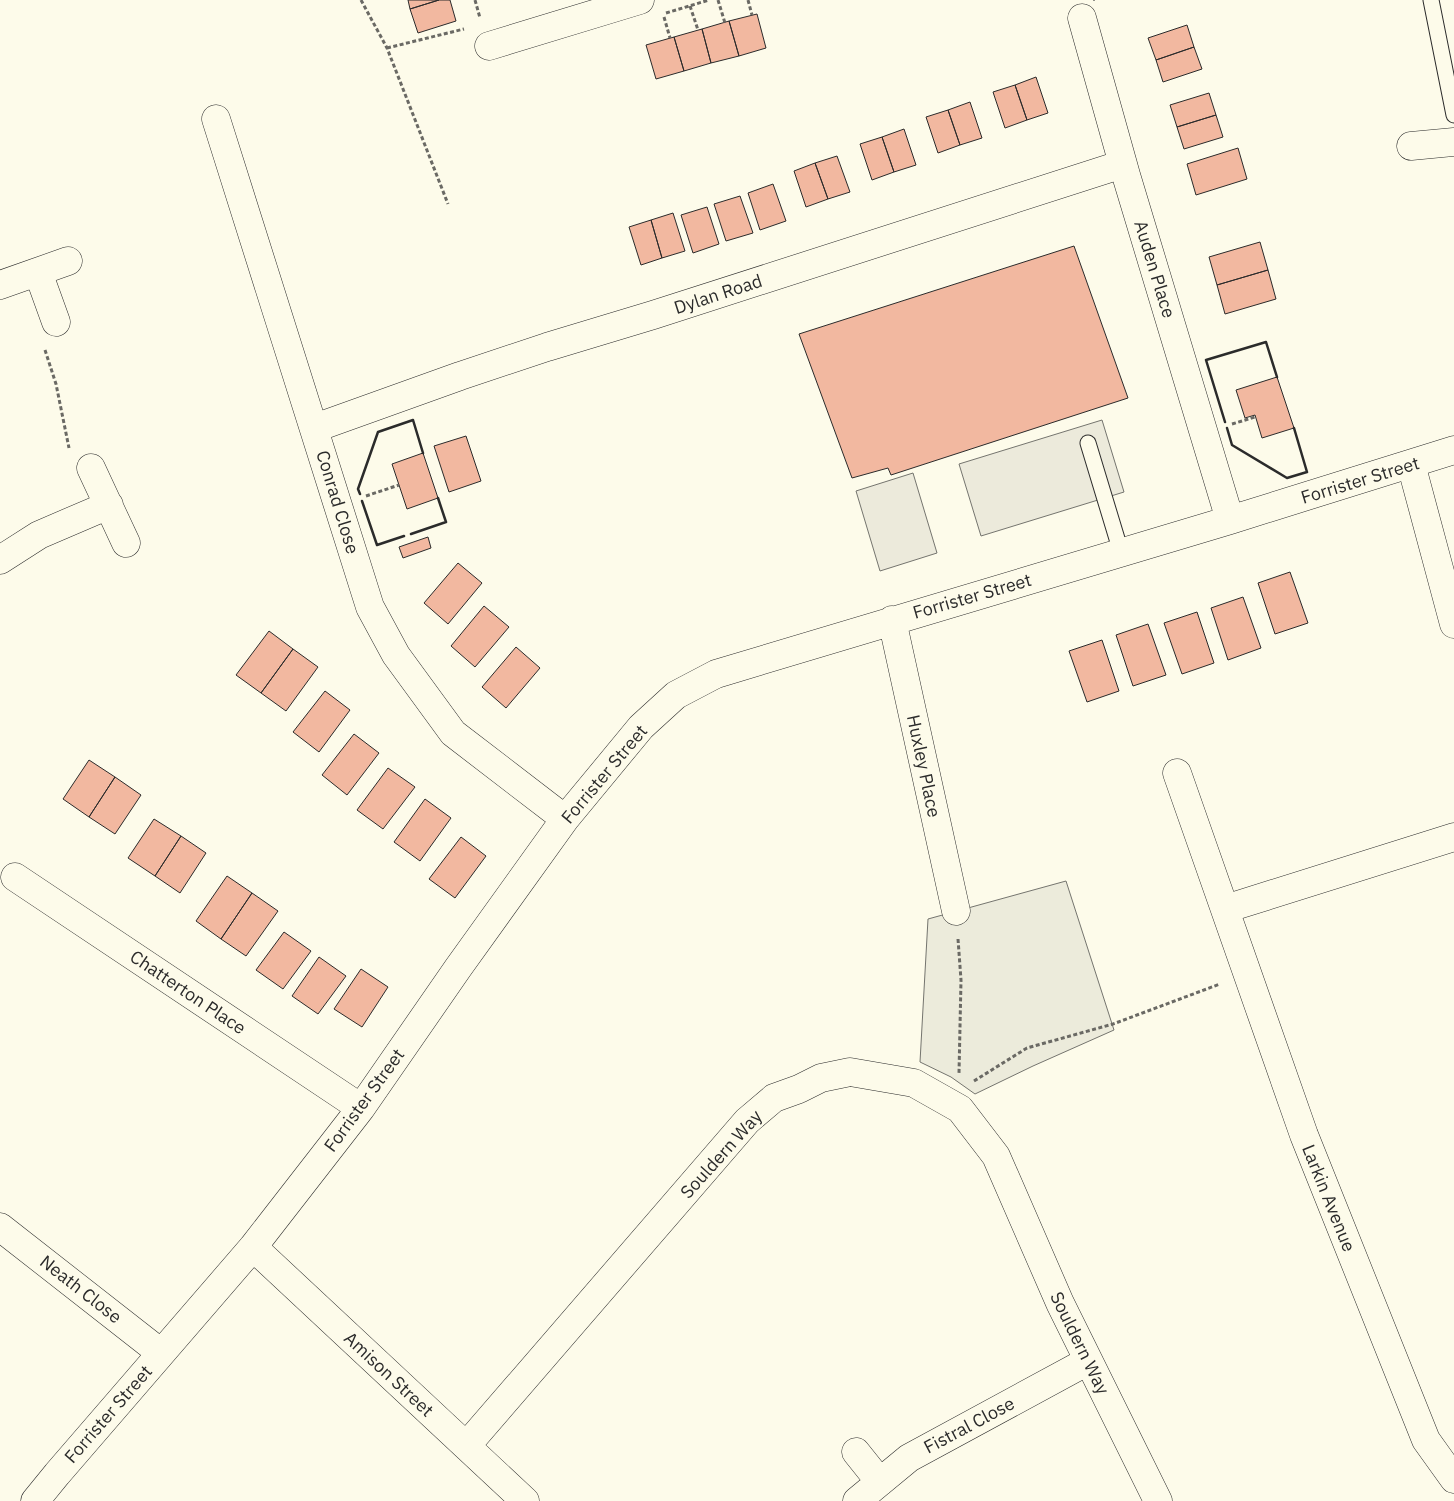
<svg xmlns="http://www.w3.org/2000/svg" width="1454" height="1501" viewBox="0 0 1454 1501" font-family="'IBM Plex Sans',sans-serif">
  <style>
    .green { fill: #ecebdb; stroke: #74746e }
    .parking { fill: #eceadb; stroke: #74746e }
    .building { fill: #f2b8a0; stroke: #2b2b2b }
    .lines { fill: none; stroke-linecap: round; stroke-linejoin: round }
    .service-casing { stroke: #2b2b2b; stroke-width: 17 }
    .minor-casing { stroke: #2b2b2b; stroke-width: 29 }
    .path { stroke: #6a6964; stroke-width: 3; stroke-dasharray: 4 2.5; stroke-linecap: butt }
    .service { stroke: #fdfbea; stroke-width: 15 }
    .minor { stroke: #fdfbea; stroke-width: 28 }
    .fence { stroke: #2b2b2b; stroke-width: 1; stroke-dasharray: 6 2.5; stroke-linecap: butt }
    .wall { stroke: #2b2b2b; stroke-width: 2.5 }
    .labels { text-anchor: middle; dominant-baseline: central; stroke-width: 4; stroke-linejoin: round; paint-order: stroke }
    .street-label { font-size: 18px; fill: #2b2b2b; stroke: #fdfbea }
  </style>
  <rect width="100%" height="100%" fill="#fdfbea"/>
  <path class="green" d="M1066,881L1114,1030L1033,1066L975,1094L951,1077L920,1062L928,919Z"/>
  <path class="parking" d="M1102,420L1124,492L981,536L959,464Z
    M913,473L937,553L880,571L856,491Z"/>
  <path class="building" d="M408,0H439L410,9Z
    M439,0H450L456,21L418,33L410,9Z
    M757,14L766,48L739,56L729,21Z
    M729,21L739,56L711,63L702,29Z
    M1187,25L1194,47L1156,60L1148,38Z
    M702,29L711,63L684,71L674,37Z
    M674,37L684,71L656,79L646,45Z
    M1194,47L1202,69L1163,82L1156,60Z
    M1036,77L1048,113L1027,120L1015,85Z
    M1015,85L1027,120L1005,128L993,92Z
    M1209,93L1216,115L1177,127L1170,105Z
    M970,102L982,138L960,145L948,110Z
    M948,110L960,145L938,153L926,117Z
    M1216,115L1223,137L1184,149L1177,127Z
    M904,129L916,165L894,172L882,137Z
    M882,137L894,172L872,180L860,144Z
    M1238,148L1247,179L1196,195L1187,164Z
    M837,156L850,192L828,199L815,163Z
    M815,163L828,199L806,207L794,171Z
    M773,184L786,221L760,230L748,193Z
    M740,196L753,233L726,241L714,204Z
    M707,207L719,244L693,253L681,215Z
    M673,213L685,251L662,258L651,220Z
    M651,220L662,258L641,265L629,227Z
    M1260,242L1268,270L1217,285L1209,257Z
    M1074,246L1128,398L891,475L888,468L852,478L799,334Z
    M1268,270L1276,299L1225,314L1217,285Z
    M1277,377L1294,428L1262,438L1255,415L1245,418L1236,390Z
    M466,436L481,481L449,492L434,446Z
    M423,453L438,498L407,509L392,464Z
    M428,537L431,548L403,558L399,547Z
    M458,563L482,583L448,624L424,603Z
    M1290,572L1308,623L1275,634L1258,583Z
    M1243,597L1261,648L1228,660L1211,608Z
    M484,606L509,627L475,667L451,646Z
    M1197,612L1214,663L1182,674L1164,623Z
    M1148,624L1166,675L1133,686L1116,635Z
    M269,631L293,649L261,693L236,675Z
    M1102,640L1119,691L1087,702L1069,651Z
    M516,647L540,668L506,708L482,687Z
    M293,649L318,667L286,711L261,693Z
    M325,691L350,710L319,752L293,732Z
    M354,734L379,753L347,795L322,775Z
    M89,760L115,777L89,817L63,799Z
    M388,768L415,787L383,829L357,810Z
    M115,777L141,795L115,834L89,817Z
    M425,799L451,818L420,861L394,842Z
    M154,819L181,836L155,876L128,858Z
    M181,836L206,853L180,893L155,876Z
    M461,837L486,856L455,898L429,879Z
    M227,876L252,893L221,939L196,921Z
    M252,893L278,911L246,956L221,939Z
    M284,932L311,951L283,989L256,970Z
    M319,957L346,976L318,1014L292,996Z
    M361,969L388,987L362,1027L334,1009Z"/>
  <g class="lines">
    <defs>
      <path id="service" d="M1431,0L1454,115
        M1088,443L1121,552"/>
      <path id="minor" d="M1082,18L1126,175L1230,520
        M489,46L640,0
        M216,119L370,607L396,655L453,733L565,819
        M1411,146L1454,142
        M38,272L56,322
        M0,285L68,261
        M315,428L460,376L547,347L653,315L1123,164
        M1411,464L1454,624
        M91,468L126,543
        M0,560L39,535L109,505
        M892,620L956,911
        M1177,773L1304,1135L1426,1440L1454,1479
        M15,877L361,1108
        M1225,909L1454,837
        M0,1227L161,1353
        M253,1247L525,1501
        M467,1445L747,1121L774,1098L799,1089L821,1078L850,1072L914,1083L960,1109L996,1156L1060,1303L1158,1501
        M856,1452L880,1482
        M35,1501L57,1474L253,1247L361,1108L458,968L565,819L641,727L676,695L716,674L1230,520L1454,450
        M857,1501L909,1458L1088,1361"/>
    </defs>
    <use href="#service" class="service-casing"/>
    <use href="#minor" class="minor-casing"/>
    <path class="path" d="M361,0L387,48L448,204
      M475,0L480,18
      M718,0L725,23
      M748,0L752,15
      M690,6L698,30
      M666,13L709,0
      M664,17L670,38
      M387,48L464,29
      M45,350L56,384L69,448
      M1232,424L1255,417
      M366,496L399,485
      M958,939L961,980L959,1073
      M974,1081L1027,1048L1113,1024L1220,984"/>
    <use href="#service" class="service"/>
    <use href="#minor" class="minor"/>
    <path class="fence" d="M1093,0H1095"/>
    <path class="wall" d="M1225,422L1206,360L1266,342L1277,377
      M1227,428L1232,445L1287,478L1307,472L1294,428
      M360,494L358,489L378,432L413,420L423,453
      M362,501L377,545L404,536
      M411,534L446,522L438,498"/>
  </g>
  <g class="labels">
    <g class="street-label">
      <text transform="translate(1155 269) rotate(73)">Auden Place</text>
      <text transform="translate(718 294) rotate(-18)">Dylan Road</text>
      <text transform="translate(1360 480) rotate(-17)">Forrister Street</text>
      <text transform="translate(338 502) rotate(73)">Conrad Close</text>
      <text transform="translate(972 596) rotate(-16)">Forrister Street</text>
      <text transform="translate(924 766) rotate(78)">Huxley Place</text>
      <text transform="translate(604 774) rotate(-50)">Forrister Street</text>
      <text transform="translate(188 992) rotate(34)">Chatterton Place</text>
      <text transform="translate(364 1100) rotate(-54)">Forrister Street</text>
      <text transform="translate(721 1154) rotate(-48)">Souldern Way</text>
      <text transform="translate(1329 1198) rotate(68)">Larkin Avenue</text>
      <text transform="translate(81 1289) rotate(38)">Neath Close</text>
      <text transform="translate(1080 1343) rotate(64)">Souldern Way</text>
      <text transform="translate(389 1374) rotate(43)">Amison Street</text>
      <text transform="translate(108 1414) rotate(-49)">Forrister Street</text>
      <text transform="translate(969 1425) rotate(-28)">Fistral Close</text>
    </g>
  </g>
</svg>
